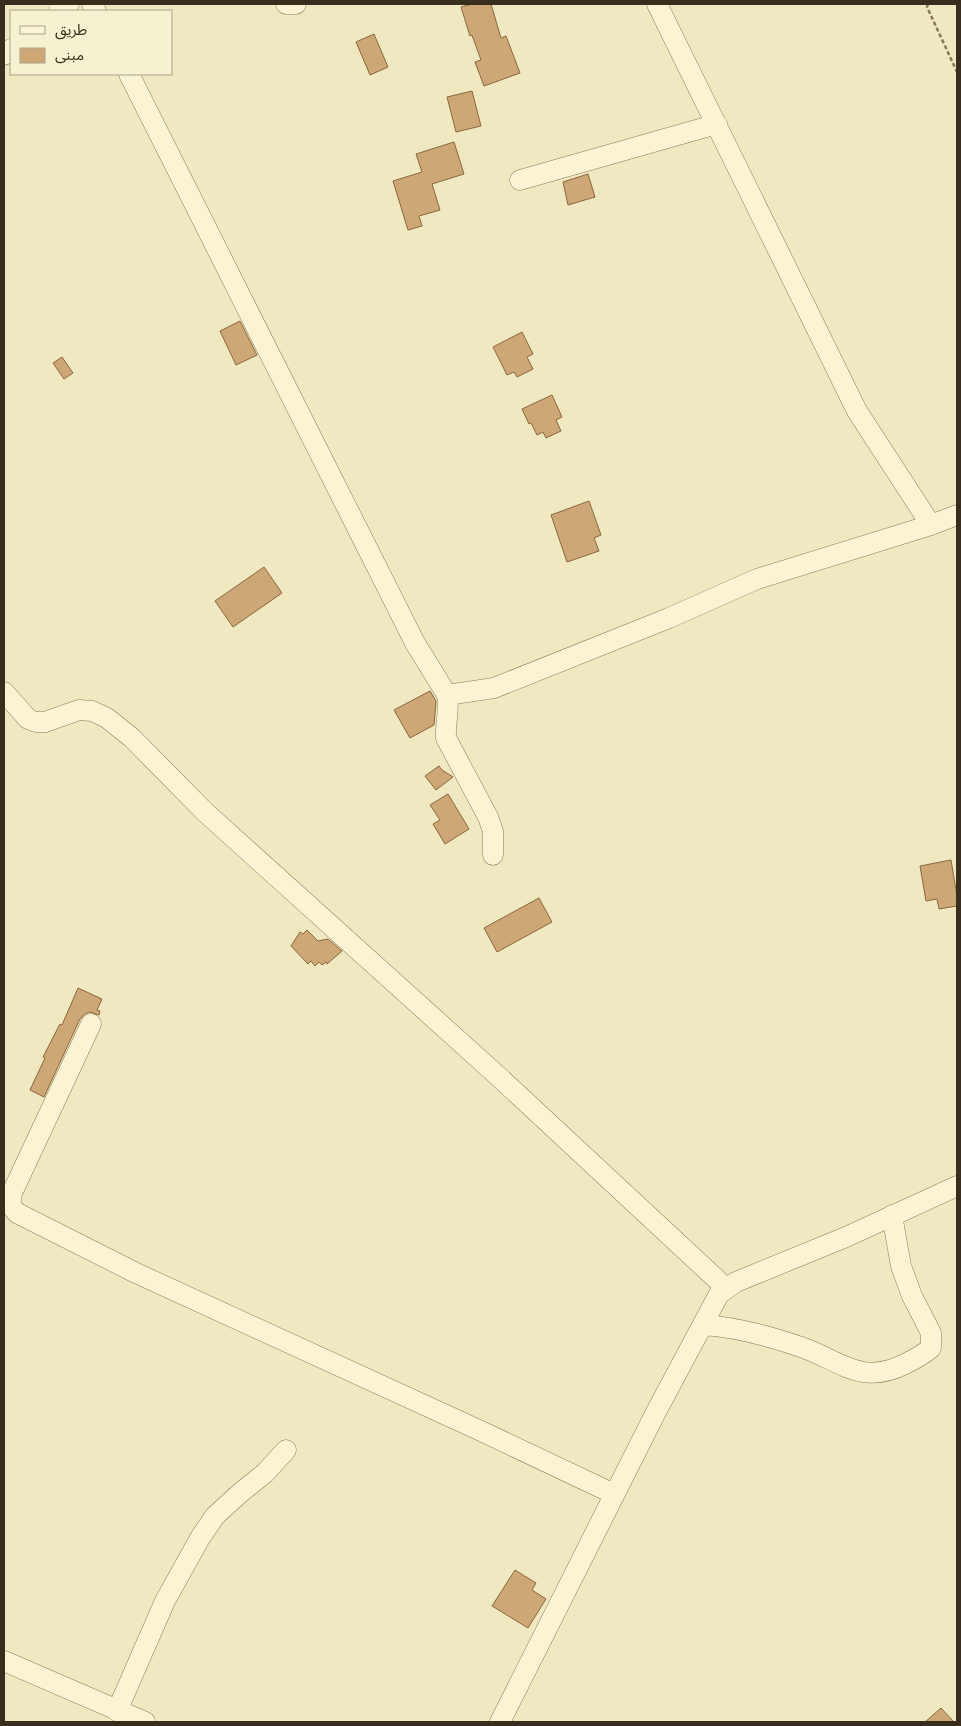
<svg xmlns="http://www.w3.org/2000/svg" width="961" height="1726" viewBox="0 0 961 1726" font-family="Literata,'Noto Sans Arabic',serif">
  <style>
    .building { fill: #cea776; stroke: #89663d }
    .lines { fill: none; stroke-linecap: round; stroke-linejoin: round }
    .minor-casing { stroke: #897958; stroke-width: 21 }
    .path { stroke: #897958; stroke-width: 2.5; stroke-dasharray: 4 2.5; stroke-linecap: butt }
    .minor { stroke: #faf4d4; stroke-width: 20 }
  </style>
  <rect width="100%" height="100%" fill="#efe8c1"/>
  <path class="building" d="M472,4H491L501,38L506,36L520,73L484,86L475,62L481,60L472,35L470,36L461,7Z
    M374,34L388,67L370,75L356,42Z
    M472,91L481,126L456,132L447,97Z
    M454,142L464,174L432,184L440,210L419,216L422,226L408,230L393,181L422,172L416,154Z
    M588,174L595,197L568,205L563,182Z
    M240,321L257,355L236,365L220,331Z
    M522,332L533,354L527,357L533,369L517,377L514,372L507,375L493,347Z
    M62,357L73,373L64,379L53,363Z
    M552,395L562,417L556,420L561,431L546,438L543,432L537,435L531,423L529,424L522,409Z
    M589,501L601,535L594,538L599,551L567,562L551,515Z
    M264,567L282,593L233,627L215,601Z
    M430,691L436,701L434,725L410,738L394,710Z
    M439,766L442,770L453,777L436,790L425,776Z
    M448,794L469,829L445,844L433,824L440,820L430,805Z
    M951,860L957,896V906L939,909L937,899L926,901L920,866Z
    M539,898L552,922L497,952L484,928Z
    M307,930L318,941L328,939L342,951L327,964L326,962L322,965L319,962L315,966L311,961L308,964L291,946L300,932L303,934Z
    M78,988L102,999L97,1010L100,1011L99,1015L90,1012L85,1014L80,1019L44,1097L30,1090L45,1058L43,1057L60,1024L62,1025Z
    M515,1570L536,1583L532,1590L546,1599L528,1628L492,1606Z
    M941,1708L954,1722H925Z"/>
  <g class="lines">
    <defs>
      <path id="minor" d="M92,4L96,11
        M286,4H296
        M657,4L857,411L931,525
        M59,11L69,4
        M4,55L11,49
        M129,74L415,643L447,695C450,706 445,725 446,738L488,817L493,831V855
        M520,180L717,124
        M4,692L28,719L36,722H45L79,710L92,711L107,718L132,738L205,812L499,1077L726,1288
        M447,695L494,688L669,618L757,579L931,525L957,515
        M91,1024L12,1193C10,1202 10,1206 17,1213L136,1273L481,1431L614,1494
        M703,1325C737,1327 769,1336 801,1347C841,1361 861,1386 905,1364C915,1359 923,1355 931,1348V1333L912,1296L901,1266L892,1215
        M4,1661L145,1722
        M117,1711L165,1601L200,1538L215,1516L239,1494L265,1473L286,1450
        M500,1722L656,1412L719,1294L736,1282L846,1237L957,1186"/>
    </defs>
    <use href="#minor" class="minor-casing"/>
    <path class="path" d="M928,4L927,7L957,72"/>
    <use href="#minor" class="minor"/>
  </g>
  <rect width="961" height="1726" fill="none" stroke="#382e1d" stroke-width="10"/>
  <rect x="10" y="10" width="162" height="65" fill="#f6f1d1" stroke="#aaa389"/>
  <rect x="20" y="26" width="25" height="8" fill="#faf4d4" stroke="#aaa389"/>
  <text x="55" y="35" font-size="15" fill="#382e1d">طريق</text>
  <rect x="20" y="48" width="25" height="15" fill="#cea776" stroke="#aaa389"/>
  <text x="55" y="60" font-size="15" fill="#382e1d">مبنى</text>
</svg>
